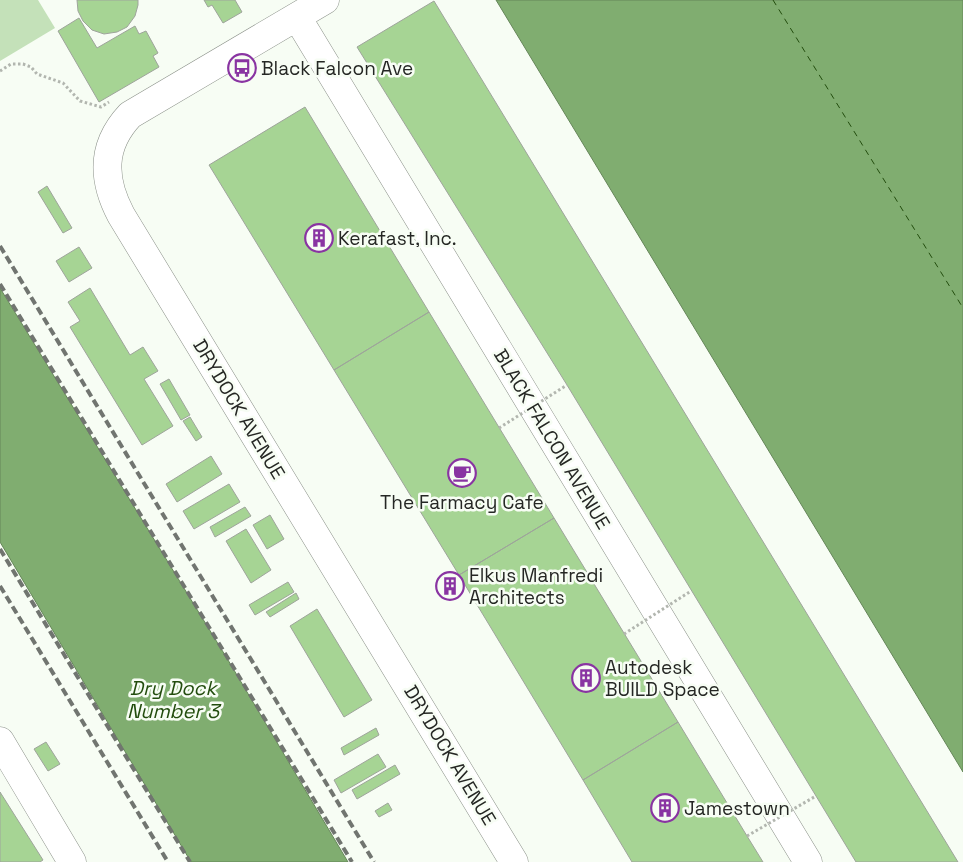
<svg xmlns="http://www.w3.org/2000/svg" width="963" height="862" viewBox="0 0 963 862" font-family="'Space Grotesk',sans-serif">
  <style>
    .green { fill: #c4e1b9 }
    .water { fill: #80ad70; stroke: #658559 }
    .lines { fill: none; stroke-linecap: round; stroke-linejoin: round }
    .ferry { stroke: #234d0e; stroke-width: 1; stroke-dasharray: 6 5; stroke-linecap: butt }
    .building { fill: #a6d494; stroke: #9ea49b }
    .minor-casing { stroke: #8c928a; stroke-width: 29 }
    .path { stroke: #b2b6af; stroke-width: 3; stroke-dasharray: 2.5 2.5; stroke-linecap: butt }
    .minor { stroke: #fff; stroke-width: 28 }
    .rail { stroke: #717570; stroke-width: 4; stroke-dasharray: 8 4; stroke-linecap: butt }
    .path-bridge { stroke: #b2b6af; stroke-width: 3; stroke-dasharray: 2.5 2.5; stroke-linecap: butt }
    .labels { text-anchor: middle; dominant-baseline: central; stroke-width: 5; stroke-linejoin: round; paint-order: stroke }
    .poi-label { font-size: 19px; fill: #252724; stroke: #f7fdf4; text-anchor: start }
    .street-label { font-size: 19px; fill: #252724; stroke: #f7fdf4 }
    .water-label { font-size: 20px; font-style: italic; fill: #234d0e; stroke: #f7fdf4 }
  </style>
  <rect width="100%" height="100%" fill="#f7fdf4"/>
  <path class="green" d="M0,0H38L55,28L0,61Z"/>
  <path class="water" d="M496,0H963V772Z
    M0,288L228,660L348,862H191L0,542Z"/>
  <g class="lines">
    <path class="ferry" d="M773,0L963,308"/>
  </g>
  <path class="building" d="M77,0H138V5L135,16L127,27L117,32L104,34L92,30L83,21L78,11Z
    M204,0H235L242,12L223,23L212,5L208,7Z
    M434,1L958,862H856L567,385L357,47Z
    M79,18L97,48L135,26L139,34L146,31L158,53L153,56L159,67L99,102L58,31Z
    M305,107L429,312L334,370L209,165Z
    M47,186L72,228L63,233L38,192Z
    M79,247L92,268L69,282L56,261Z
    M90,288L130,355L143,347L158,371L144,379L173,426L142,445L70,327L80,321L68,302Z
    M429,312L554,518L459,575L334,370Z
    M169,379L190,415L181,420L160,384Z
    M190,417L202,437L196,441L183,421Z
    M211,456L222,474L177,502L166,484Z
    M229,484L240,502L194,529L183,511Z
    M245,507L251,516L215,537L210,527Z
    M270,515L284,539L267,549L253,525Z
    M554,518L678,722L583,780L459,575Z
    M246,529L271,570L251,583L226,541Z
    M459,575L449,595L442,576Z
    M288,582L294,592L255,615L249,605Z
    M296,593L299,599L270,617L266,612Z
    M317,609L372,700L344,717L290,626Z
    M678,722L747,836L763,862H632L583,780Z
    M376,728L379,735L344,755L341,748Z
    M46,742L60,764L48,771L34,749Z
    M378,754L386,767L341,793L334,780Z
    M395,765L400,774L357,799L352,790Z
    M0,792L43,860L40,862H0Z
    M388,803L392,810L379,817L375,811Z"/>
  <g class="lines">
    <defs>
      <path id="minor" d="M325,0L130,115C101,146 102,179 121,215L514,862
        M297,17L808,862
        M0,741L72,862"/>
    </defs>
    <use href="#minor" class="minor-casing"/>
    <path class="path" d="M0,71L11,64H23L31,67L37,74L63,83L80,101L101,107L109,102"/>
    <use href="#minor" class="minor"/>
    <path class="rail" d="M0,246L374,862
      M0,284L352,862
      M0,549L190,862
      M0,586L168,862"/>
    <path class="path-bridge" d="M499,428L567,385
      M624,634L691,591
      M747,836L816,796"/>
  </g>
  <defs>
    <symbol id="bus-ring" viewBox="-11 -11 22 22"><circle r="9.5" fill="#f7fdf4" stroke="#8934a2" stroke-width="1.5"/><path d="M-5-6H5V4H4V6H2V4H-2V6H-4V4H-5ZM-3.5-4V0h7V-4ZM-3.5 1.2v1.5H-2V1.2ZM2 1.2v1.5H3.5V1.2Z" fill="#8934a2"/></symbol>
    <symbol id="building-ring" viewBox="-11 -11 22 22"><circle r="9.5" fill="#f7fdf4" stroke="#8934a2" stroke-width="1.5"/><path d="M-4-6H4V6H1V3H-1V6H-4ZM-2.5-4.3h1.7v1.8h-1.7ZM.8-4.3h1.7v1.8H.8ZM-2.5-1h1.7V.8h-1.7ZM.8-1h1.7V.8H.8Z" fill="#8934a2"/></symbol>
    <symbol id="cafe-ring" viewBox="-11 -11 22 22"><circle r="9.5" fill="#f7fdf4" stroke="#8934a2" stroke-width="1.5"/><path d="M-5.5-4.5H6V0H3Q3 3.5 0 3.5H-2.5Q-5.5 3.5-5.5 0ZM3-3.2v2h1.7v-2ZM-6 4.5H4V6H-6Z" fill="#8934a2"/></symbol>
  </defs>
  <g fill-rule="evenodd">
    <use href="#bus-ring" x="226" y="52" width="32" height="32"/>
    <use href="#building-ring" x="303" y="222" width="32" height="32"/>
    <use href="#cafe-ring" x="446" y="457" width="32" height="32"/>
    <use href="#building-ring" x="434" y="570" width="32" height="32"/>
    <use href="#building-ring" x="570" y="662" width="32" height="32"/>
    <use href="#building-ring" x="649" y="792" width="32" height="32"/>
  </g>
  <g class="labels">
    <g class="poi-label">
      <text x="261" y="68">Black Falcon Ave</text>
      <text x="338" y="238">Kerafast, Inc.</text>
      <text x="462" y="502" text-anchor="middle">The Farmacy Cafe</text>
      <text x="469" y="575">Elkus Manfredi<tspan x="469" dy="22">Architects</tspan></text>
      <text x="605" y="667">Autodesk<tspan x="605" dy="22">BUILD Space</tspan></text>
      <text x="684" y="808">Jamestown</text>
    </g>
    <g class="street-label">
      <text transform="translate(239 409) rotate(59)">DRYDOCK AVENUE</text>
      <text transform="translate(552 439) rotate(59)">BLACK FALCON AVENUE</text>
      <text transform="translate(450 755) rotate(59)">DRYDOCK AVENUE</text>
    </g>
    <g class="water-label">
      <text x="173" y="688">Dry Dock<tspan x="173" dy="23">Number 3</tspan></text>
    </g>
  </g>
</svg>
